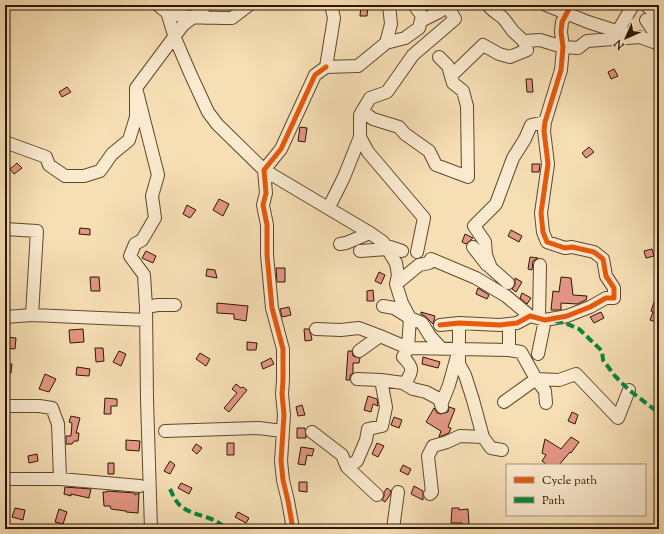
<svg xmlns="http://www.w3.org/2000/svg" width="664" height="534" viewBox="0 0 664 534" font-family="'Sorts Mill Goudy',serif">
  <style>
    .building { fill: #e49686; stroke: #2b1700 }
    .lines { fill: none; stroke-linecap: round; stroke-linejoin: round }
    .minor-casing { stroke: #5e492d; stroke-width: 14 }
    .minor { stroke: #faeacf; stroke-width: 12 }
    .quiet { stroke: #00873e; stroke-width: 4; stroke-dasharray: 8 4; stroke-linecap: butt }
    .cycleway-casing { stroke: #faeacf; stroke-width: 8 }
    .cycleway { stroke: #e8590c; stroke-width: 5 }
  </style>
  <rect width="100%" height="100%" fill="#f7dfb5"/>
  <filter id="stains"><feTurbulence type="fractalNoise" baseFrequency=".005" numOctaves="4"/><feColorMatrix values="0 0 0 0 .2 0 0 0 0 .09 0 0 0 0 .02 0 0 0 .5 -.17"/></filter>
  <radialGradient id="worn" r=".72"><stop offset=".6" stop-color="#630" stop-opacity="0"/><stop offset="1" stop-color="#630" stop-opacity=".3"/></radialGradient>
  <path class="building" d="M361,5H368L367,16H360Z
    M614,69L618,76L611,79L608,72Z
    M526,79H532L533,92H527Z
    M67,87L71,92L62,97L59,92Z
    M300,127L307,128L305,142L298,141Z
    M589,147L594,152L586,158L582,153Z
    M17,163L22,168L14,174L10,169Z
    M532,164H540L539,172H532Z
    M219,199L229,204L223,216L213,210Z
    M187,205L196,210L190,218L183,214Z
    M80,228L90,229V235L79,234Z
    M511,230L522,236L519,242L508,236Z
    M465,234L473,238L466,244L462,242Z
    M652,249L654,256L646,258L644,251Z
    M146,251L156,256L153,263L142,258Z
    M530,257L538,258L533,261L532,270L528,269Z
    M276,268H285V282H277Z
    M207,269L215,270L217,278L206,276Z
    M379,272L385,275L381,284L375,281Z
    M90,277H99L100,291H91Z
    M561,277L571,278L573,295L587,296L586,300L577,304L561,303V310H551L553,291L559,292Z
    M515,278L522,282L516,292L512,289L515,285Z
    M478,288L489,295L487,299L476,294Z
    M373,290L374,301H367V291Z
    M658,291H659V323L650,320L653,312L651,311Z
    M522,293L531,298L527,304L520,298Z
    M217,303L248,306L246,321L234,319V314L217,313Z
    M289,307L291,315L282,317L280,309Z
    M421,312L435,316L433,324L425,316L421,314Z
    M601,312L604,318L594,323L590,317Z
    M83,329L84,342L70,343L69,330Z
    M304,329H309L311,335L312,340L305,341Z
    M5,337L16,338L15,349L5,348Z
    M247,342L257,343L256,350H247Z
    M95,348H103L104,361L96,362Z
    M119,351L126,354L121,366L113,362Z
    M348,351H352L353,356L360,358L359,363H353V373L350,375V380H346Z
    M200,353L210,359L206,366L196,359Z
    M423,357L440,362L438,368L422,364Z
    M271,358L274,364L263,369L261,363Z
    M5,364H12L11,373H5Z
    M77,367L90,369L89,376L76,375Z
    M45,374L56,379L49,392L39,389Z
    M236,384L241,388L243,387L247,390L229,412L224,408L237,393L232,389Z
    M368,396L377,399L378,406L373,404L371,412L364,410Z
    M105,398L117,399V406H111V414H104Z
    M302,405L305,415L298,416L296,407Z
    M449,407L455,409L448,427L451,428L449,433L439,437L441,431L426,422L434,408L437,413L441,414L448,412Z
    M572,412L578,415L575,424L568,421Z
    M71,416L80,418L76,433H79L78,441H74L72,444H66V436H71L72,423L69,422Z
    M394,417L402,420L399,428L391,425Z
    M297,428H305L306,438H297Z
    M571,437L579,442L571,453L570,452L559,465H547L542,461L546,455L542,453L545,439L561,449Z
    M126,440L140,441L139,451L126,450Z
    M227,443H234V455H227Z
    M377,443L384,446L378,457L372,454Z
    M196,444L202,448L197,454L192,450Z
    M301,447L314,449L312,456L307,455L305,465L298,464Z
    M37,454L38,461L29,463L28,456Z
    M170,461L175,465L170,474L164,471Z
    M108,463H114V474H108Z
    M403,465L411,469L408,475L400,471Z
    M299,482H307V492L299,491Z
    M181,483L192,488L189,494L178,488Z
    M414,486L423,491V500L411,494Z
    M65,487L91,489L89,498L71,494V496L64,494Z
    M387,488L391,491L390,495L385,502L382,500L384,496V492Z
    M107,491L135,493V495L139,493L138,513L126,512V511L111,509L110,506H104L103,492H107Z
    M15,508L25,510L23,520L12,517Z
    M452,508H459V510L468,509L469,525L463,526L462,523H451Z
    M59,509L67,512L63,524L55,522Z
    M238,512L249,518L246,523L235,517Z"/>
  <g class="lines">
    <defs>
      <path id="minor" d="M158,5C161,8 165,11 168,13C187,19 212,17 232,18L249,5
        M331,5L334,18L326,67L358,66L386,43L391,24L389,5
        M546,5L588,22L613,30H619L633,37
        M646,5L659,17
        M167,12L175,38L190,73L208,112L217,124L264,170L370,233
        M646,20L655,33L659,41
        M421,21L439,12L447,6
        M615,36L633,5
        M525,41L540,40L563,47L578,48L587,41L640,37L659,44
        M386,43L405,38L419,28L422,16L414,5
        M451,76L483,45L499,54L510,57L527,50C524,38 519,38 512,30C509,26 506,21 502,17C497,13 492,11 488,5
        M136,88L158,175L152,196L155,218L142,240L135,244L130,256L144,275L146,307L147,399L151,529
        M362,111L373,119L399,127L405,134L429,151L436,165L468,177L467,106L463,91L453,83L448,66L439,57
        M5,142L46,157L49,165L65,176H84L100,171L112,154L129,140L136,117V88L183,25L200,12L206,5
        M329,207L344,177L360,137
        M5,229L37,231L32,315
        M340,244L346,243L370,233L383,242L396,263L398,275L396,284
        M473,247L487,265
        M360,251L387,249L390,247L402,251
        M417,252L424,218L368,152L360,137V115L370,98L387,92L413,55L455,19L447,6L448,5
        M508,283L491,268L486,255L485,242L474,226L496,204L513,158L525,139L531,125L545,122
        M383,306L394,308L410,318L422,323L430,336L441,348
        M146,307L158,305H175
        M5,317L32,315L146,320
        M539,318L540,265
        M459,323V364L465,375L473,400L483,437L491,448L502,450
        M440,325L459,323L500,325L517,323L530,316L545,320L567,316L590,307L606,298H614V288L606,276L603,259L594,252L572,247L565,248L547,242L543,232L541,213L548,164L544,131L545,122L561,70L563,47L561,32L562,22L571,5
        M316,329L341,330L359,328L380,336
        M459,349L509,350V324
        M509,350L521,352L536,379L545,391L546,403
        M359,351L380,336L408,348L459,349L449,385L441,405
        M538,354L545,320
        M381,380L403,383L413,389L426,392L439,399L442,407
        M405,384C412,371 415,369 403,357L408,348L410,318L402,303L396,284L419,265L429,263L431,259L476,278L506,296L530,316
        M504,402L536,379L559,380L576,374L618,418L629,390
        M5,406H39L52,408L58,424L60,479
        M165,431L259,428L282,431
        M312,432L342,455L347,467L377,495
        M347,467L357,461L366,440L368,429L382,426L386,407L381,380L357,379
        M5,479H60L140,486
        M430,494L432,492L428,456L433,446L447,442L460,436L483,437
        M293,529L288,501L283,480L281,461L284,415L282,394L283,380V349L272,308L267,255V225L263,205L266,193L264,170L281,149L315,75L326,67
        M393,529L398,492"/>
    </defs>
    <use href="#minor" class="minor-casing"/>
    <use href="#minor" class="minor"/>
    <path class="quiet" d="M657,62L659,51
      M555,321L565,323L579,329L602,351L603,360L615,376L629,390L659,413
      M170,489C173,495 176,503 182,507C195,517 214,515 226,529"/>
    <defs>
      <path id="cycleway" d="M440,325L459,323L500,325L517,323L530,316L545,320L567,316L590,307L606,298H614V288L606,276L603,259L594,252L572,247L565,248L547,242L543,232L541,213L548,164L544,131L545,122L561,70L563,47L561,32L562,22L571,5
        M293,529L288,501L283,480L281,461L284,415L282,394L283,380V349L272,308L267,255V225L263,205L266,193L264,170L281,149L315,75L326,67"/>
    </defs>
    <use href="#cycleway" class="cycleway-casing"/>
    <use href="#cycleway" class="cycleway"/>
  </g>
  <rect width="664" height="534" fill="none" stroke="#f7dfb5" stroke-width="20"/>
  <rect x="6" y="6" width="652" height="522" fill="none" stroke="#2b1700" stroke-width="2"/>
  <rect x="10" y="10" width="644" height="514" fill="none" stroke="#2b1700"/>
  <rect x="506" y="464" width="140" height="52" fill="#faeacf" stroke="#a7967c"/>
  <rect x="514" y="477" width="20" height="6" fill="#e8590c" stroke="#a7967c"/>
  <text x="542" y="484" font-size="12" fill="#2b1700">Cycle path</text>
  <rect x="514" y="497" width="20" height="6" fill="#00873e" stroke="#a7967c"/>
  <text x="542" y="504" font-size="12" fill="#2b1700">Path</text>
  <g transform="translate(626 38) rotate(225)" stroke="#faeacf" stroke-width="3" paint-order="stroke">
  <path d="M0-3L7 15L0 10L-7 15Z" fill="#2b1700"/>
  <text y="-6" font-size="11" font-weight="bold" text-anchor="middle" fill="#2b1700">N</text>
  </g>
  <rect width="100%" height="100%" filter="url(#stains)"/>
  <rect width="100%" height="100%" fill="url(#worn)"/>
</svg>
